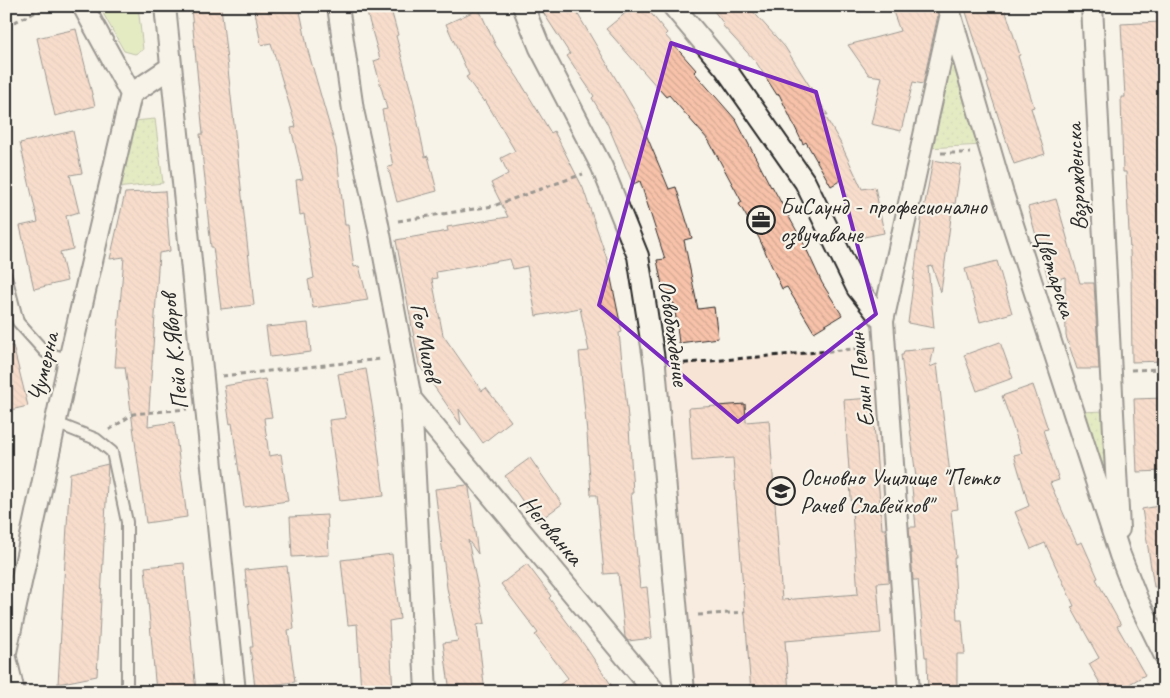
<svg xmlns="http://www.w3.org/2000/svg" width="1170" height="698" viewBox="0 0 1170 698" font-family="Caveat,sans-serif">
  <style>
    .built { fill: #f7e4d5 }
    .grass { fill: url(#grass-dots); stroke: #7c8662 }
    .park { fill: #cce298; stroke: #7c8662 }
    .building { fill: url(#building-back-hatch); stroke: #2b2b2b }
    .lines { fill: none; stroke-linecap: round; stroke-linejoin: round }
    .lane-casing { stroke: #2b2b2b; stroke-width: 14 }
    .street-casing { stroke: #2b2b2b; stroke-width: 24 }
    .path { stroke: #2b2b2b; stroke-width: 3; stroke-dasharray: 5 4; stroke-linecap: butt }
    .lane { stroke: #f7f3e8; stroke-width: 10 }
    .street { stroke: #f7f3e8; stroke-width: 20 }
    .marked { fill: none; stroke: #7b2cbf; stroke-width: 4; stroke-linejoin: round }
    .labels { text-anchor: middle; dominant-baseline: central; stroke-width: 4.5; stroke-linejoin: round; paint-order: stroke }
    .street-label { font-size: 24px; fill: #2b2b2b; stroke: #f7f3e8 }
    .poi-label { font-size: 24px; fill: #2b2b2b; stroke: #f7f3e8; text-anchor: start }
  </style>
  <defs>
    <pattern id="grass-dots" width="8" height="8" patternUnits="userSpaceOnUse" patternTransform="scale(1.25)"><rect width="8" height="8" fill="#cce298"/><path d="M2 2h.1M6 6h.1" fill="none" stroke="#afc283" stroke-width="1.8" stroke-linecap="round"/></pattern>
    <pattern id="building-back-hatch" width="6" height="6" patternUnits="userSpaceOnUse" patternTransform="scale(1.25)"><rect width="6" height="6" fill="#f7c2a9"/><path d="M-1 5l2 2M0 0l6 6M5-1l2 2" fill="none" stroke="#d4a792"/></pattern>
  </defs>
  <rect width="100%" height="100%" fill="#f7f3e8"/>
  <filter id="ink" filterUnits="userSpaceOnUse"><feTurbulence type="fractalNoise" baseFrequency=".02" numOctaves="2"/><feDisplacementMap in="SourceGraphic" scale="10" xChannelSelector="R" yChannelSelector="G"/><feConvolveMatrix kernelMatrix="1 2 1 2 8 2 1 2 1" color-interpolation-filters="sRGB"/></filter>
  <g filter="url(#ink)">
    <path class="built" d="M886,346L909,692H684L655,366Z"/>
    <path class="grass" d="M951,34L983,145L927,148Z
      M155,119L163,183L116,188L134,121Z
      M1106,411L1112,510L1080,412Z"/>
    <path class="park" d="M99,6H138L143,50L135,54L124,51Z"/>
    <path class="building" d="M208,6H221L254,305L221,309L213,247H211L206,198H207L200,134H203L191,8Z
      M254,6H299L308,51L336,148L345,225H348L354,267L359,266L368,300L313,308L308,280L314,278L304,214L300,215L296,180L303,179L291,128L296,127L271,43L261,45Z
      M365,6H390L398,35L396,36L413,99L425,157L428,156L437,191L397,202L388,167L393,166L382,110L387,109L374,61L380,59Z
      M539,6H573L640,120L669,189L676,187L692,238L684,240L698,309L714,307L718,338L679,343L674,303L666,305L657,260L665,259L640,181L633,184L607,123L592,98L594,96L567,56L570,54Z
      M634,6H645L667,33L665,35L696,70L694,72L736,120L771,187L772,186L805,246L822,283L842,315L814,332L787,287L782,289L759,238L739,204L742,202L709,141L669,95L666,97L606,29Z
      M710,6H748L785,47L828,115L824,114L840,142L862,189L875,187L884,233L854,239L843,179L831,186L806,142L803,144L779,94L777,95L756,62L722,25L724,24Z
      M891,6H936L938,15L923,84L913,82L901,131L871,124L882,77L869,75L848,45L900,31Z
      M964,6H1004L1020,55L1018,56L1034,107L1031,108L1045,154L1014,164L987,83H989Z
      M479,9L496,46L518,78L551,133L554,131L583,188L607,259L622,332L619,333L629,427L633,493H631L640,588L647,587L652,638L628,641L625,637L618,573L604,574L597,495H591L587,433L579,352L589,351L580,308L536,316L527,266L513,269L510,259L436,272L437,278L432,279L443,335L482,391L486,388L511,421L483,443L459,409L461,425L419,365L396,240L448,231L447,227L508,217L491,183L508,174L501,158L515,151L485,100L484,102L466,77L469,75L446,24Z
      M1160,22L1164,92V361L1132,362L1131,272L1126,172H1123L1121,97H1125L1121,24Z
      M76,29L95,106L55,116L37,38Z
      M73,131L82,173L70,175L79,212L66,216L73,249L60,252L67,281L34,289L20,226L38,222L20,143Z
      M933,160L961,165L955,204L953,203L941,292L932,266L928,267L934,328L908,323L922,214H923Z
      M165,191L170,251L159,253L148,426L174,422L187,517L146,523L125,367H115L124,257L110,259L125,193Z
      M1056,199L1080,283H1094L1099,369H1077L1066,336L1065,277L1049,282L1028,207Z
      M997,261L1012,313L980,322L965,269Z
      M308,323L311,352L270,357L266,327Z
      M1000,342L1013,378L977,391L964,355Z
      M6,346H13L28,406L6,411Z
      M934,348L930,367L937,364L950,474L953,473L958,509L951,510L956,558H954L957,620H962L965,654H957V692H928L927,657H925L918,580H913L909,527H916L911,478H916L901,355H903L904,351Z
      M366,369L373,411L384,496L340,501L329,420L346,418L338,374Z
      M265,379L272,417L264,418L269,456L281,454L288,501L244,507L232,423L230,424L224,386Z
      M1033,385L1048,429L1043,430L1059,480L1050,483L1077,544L1082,542L1098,578L1096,579L1121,625L1117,626L1145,675L1116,692H1105L1089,664L1099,658L1071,607L1074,606L1045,543L1031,549L1015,512L1029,506L1014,455L1022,453L1002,396Z
      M872,398L882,529H886L889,582L877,583L881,633L785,641L789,692H751L733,458L692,461L689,408L745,404L746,422L769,420L782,600L858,594L844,400Z
      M1164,398V471L1137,472L1134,399Z
      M530,458L562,504L537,522L505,476Z
      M108,464L97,676L58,684L70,473Z
      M467,485L469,488L478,554L468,540L485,623L477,625L485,692H450L443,643L458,641L447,588L435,489Z
      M1164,505V586L1154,587L1142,509Z
      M327,515L329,555L292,557L290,517Z
      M392,554L400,619L389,621L393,692H361L357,624L348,625L341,560Z
      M184,563L196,692H156L145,567Z
      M527,564L551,596L549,598L585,646L616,692H550L568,678L535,635L538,633L501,584Z
      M287,566L294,629L288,630L295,682L255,687L250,647H253L245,570Z"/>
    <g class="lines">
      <defs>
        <path id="lane" d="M6,276L18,322L45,352L69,360
          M56,423L96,439L112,452L127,522V692"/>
        <path id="street" d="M83,6L131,94
          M165,6L235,692
          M338,6L353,110L378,224L411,399L426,692
          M523,6L540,48L602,167L638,256L655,366L684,692
          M673,6L725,68L805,182L857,288L883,321L909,692
          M948,6L1003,194L1120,555L1138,601L1164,654
          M1092,6L1119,529
          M883,321L950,18
          M411,399L655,692
          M6,652L69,360L131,94L171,67
          M6,658L14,692"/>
      </defs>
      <use href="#lane" class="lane-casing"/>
      <use href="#street" class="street-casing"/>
      <path class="path" d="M6,26L49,6
        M941,153H970
        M398,221L493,206L583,174
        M675,364L866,348
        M1131,370L1164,369
        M222,376L382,359
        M109,430L133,414L187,409
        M698,615L745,612"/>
      <use href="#lane" class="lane"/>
      <use href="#street" class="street"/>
    </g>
  </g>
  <path d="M0 0H1170V698H0ZM671,43L816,92L876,314L738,422L599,305Z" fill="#f7f3e8" fill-opacity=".55" fill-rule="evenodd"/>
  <path class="marked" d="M671,43L816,92L876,314L738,422L599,305Z"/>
  <defs>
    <symbol id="office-ring" viewBox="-11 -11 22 22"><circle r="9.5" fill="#f7f3e8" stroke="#2b2b2b" stroke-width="1.5"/><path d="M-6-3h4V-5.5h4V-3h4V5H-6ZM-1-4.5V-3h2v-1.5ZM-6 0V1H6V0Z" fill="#2b2b2b"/></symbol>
    <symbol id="school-ring" viewBox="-11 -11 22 22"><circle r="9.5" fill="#f7f3e8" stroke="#2b2b2b" stroke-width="1.5"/><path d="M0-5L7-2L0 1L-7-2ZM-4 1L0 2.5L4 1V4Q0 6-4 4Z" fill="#2b2b2b"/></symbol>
  </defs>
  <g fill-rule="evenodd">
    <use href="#office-ring" x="745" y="204" width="32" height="32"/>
    <use href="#school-ring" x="765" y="475" width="32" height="32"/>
  </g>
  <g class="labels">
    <g class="street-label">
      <text transform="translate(1076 177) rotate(-93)">Възрожденска</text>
      <text transform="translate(1055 273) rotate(72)">Цветарска</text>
      <text transform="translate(674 333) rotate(82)">Освобождение</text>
      <text transform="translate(426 342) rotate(79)">Гео Милев</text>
      <text transform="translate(174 352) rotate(-96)">Пейо К.Яворов</text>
      <text transform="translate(43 367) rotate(-77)">Чумерна</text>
      <text transform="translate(861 380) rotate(-96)">Елин Пелин</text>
      <text transform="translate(552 530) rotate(50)">Негованка</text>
    </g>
    <g class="poi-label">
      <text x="780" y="206">БиСаунд - професионално<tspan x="780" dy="28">озвучаване</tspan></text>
      <text x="800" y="477">Основно Училище "Петко<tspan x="800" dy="28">Рачев Славейков"</tspan></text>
    </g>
  </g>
  <rect width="1170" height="698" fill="none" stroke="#f7f3e8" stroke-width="25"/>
  <rect x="12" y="12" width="1145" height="673" fill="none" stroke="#2b2b2b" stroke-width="2" filter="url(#ink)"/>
</svg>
